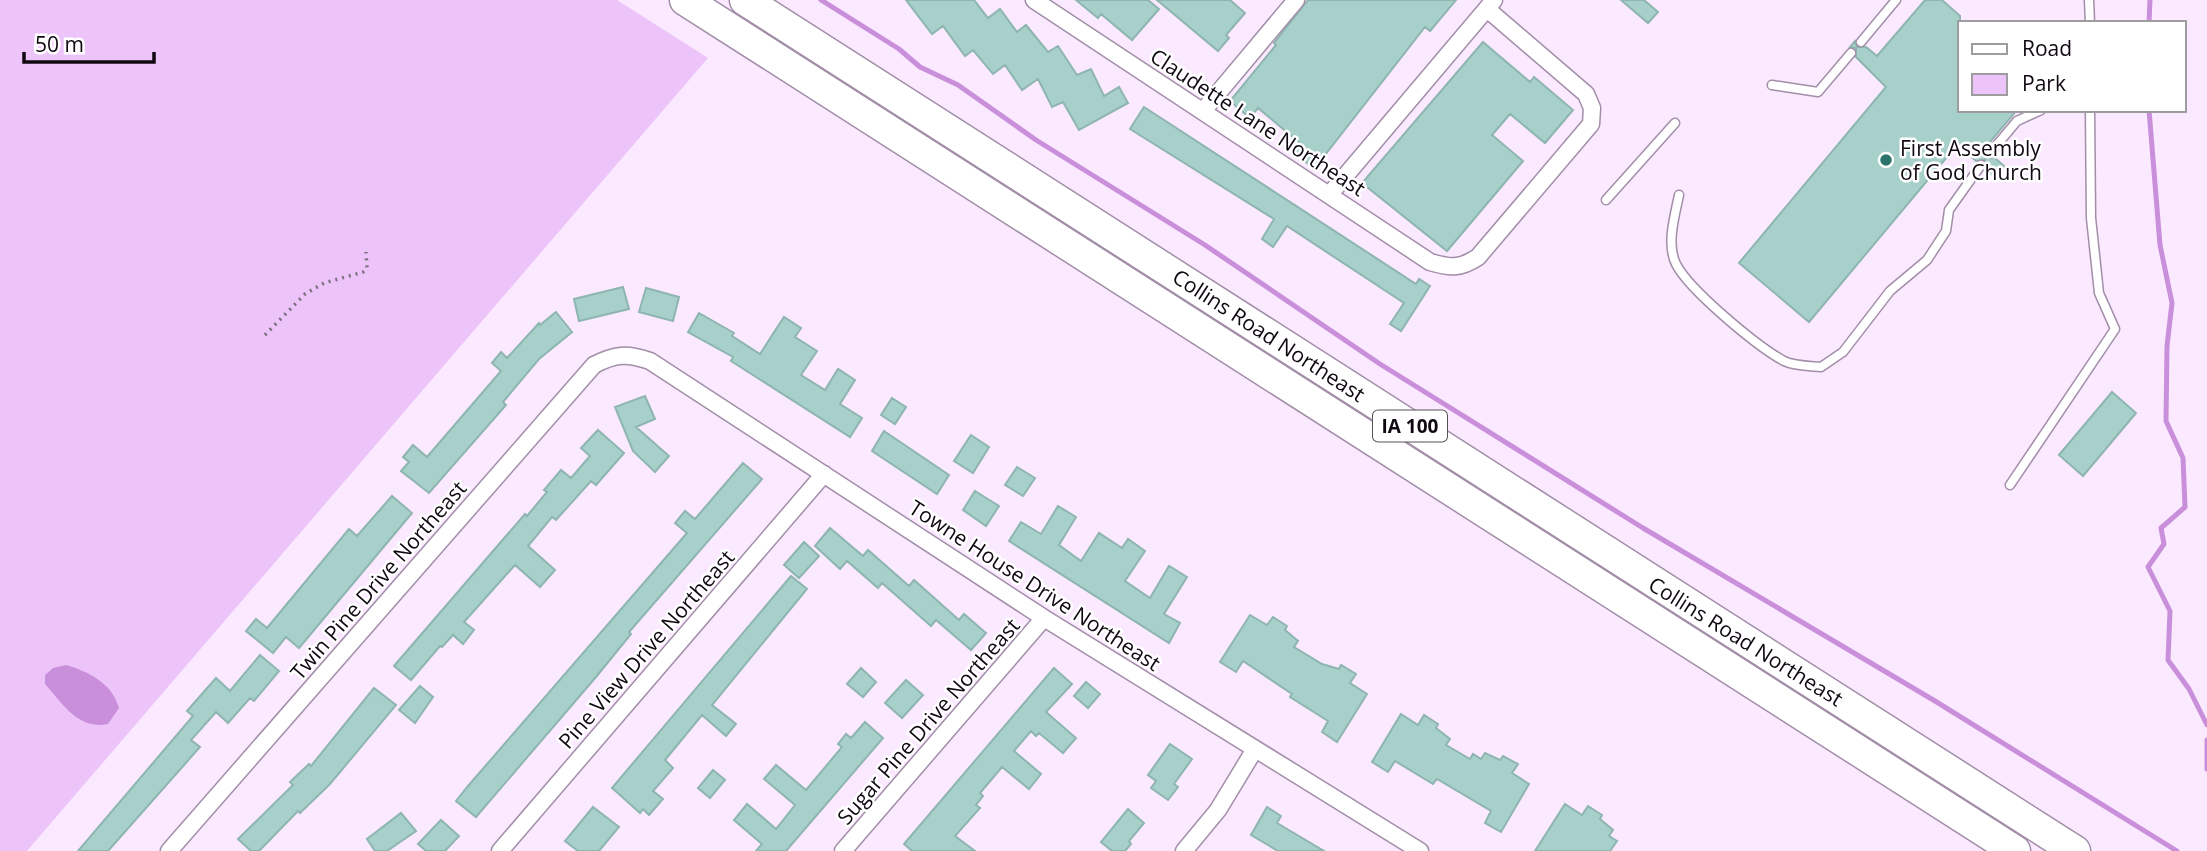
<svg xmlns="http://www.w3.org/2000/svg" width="2207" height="851" viewBox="0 0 2207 851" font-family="'Open Sans',sans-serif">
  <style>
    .green { fill: #edc4f9 }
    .water { fill: #ca8fdb }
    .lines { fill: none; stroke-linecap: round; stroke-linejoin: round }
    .stream { stroke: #ca8fdb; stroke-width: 5 }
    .building { fill: #a8d0ca; stroke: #8eb5af; stroke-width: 2 }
    .lane-casing { stroke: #a28ea8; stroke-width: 11 }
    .street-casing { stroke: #a28ea8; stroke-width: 19 }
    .highway-casing { stroke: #a28ea8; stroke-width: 33 }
    .path { stroke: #7a6f7e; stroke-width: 3.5; stroke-dasharray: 2 5; stroke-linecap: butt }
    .lane { stroke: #fff; stroke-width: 8 }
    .street { stroke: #fff; stroke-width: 16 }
    .highway { stroke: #fff; stroke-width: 30 }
    .poi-dot { fill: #2c736b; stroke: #fff; stroke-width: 2.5 }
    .labels { text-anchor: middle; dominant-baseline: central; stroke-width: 5; stroke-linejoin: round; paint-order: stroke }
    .shield { fill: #fff; stroke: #575258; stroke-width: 2 }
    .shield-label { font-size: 19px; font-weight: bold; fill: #0f0811 }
    .street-label { font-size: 21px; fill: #0f0811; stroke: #fff }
    .poi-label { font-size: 21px; fill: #0f0811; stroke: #fff; text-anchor: start }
  </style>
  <rect width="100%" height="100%" fill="#fae9ff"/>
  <path class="green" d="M0,0H617L708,58L27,851H0Z"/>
  <path class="water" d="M66,665C88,671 113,684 119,708L108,724C78,730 63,704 45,684V675L53,668Z"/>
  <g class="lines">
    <path class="stream" d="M821,0L899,49L920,67L958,85L1036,140L1205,245L1380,364L1643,528L1935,701L2177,851
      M2149,23L2150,0
      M2149,110L2160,245L2172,303L2167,346L2166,421L2183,458L2185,507L2161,528L2164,544L2148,567L2170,611L2168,660L2189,689L2207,725
      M2207,740V769"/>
  </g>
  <path class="building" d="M906,0H974L988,18L1000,9L1017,32L1026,25L1048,52L1058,46L1077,75L1091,69L1104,96L1119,87L1128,103L1079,130L1063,102L1052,107L1038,79L1022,90L1005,65L993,74L973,50L965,56L943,26L932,34Z
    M1076,0H1148L1159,9L1132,40L1101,14L1098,18Z
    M1157,0H1230L1245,13L1226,35L1229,38L1218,51Z
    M1308,0H1456L1430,31L1425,27L1314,169L1294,152L1301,144L1258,108L1250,118L1230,101L1276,45L1274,43Z
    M1621,0H1644L1658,12L1648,23Z
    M1925,0H1942L1960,16V110H2017L1984,149L1985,158H1995L2004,166L1995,177L1986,170L1985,160L1976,161L1957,145L1809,322L1739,263L1886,87L1856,57V48L1850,47L1855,41L1857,47H1866L1877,56Z
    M1483,42L1530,82L1534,77L1573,110L1545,143L1510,114L1492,135L1523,161L1447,251L1362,183Z
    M1144,107L1416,284L1419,279L1430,286L1401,331L1390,324L1404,303L1287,226L1273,247L1262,239L1274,219L1130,129Z
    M623,287L629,309L579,321L574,299Z
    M646,288L679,297L673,321L639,312Z
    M556,312L572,332L539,359L503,402L506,405L429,493L401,471L409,462L403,457L413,445L427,457L501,371L492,363L501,352L507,358L539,323L540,325Z
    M699,313L734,333L732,336L760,354L784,317L801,328L795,337L817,351L801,375L825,390L838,369L855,380L840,404L862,418L850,437L731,361L733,357L688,332Z
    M2112,392L2136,413L2083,476L2059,455Z
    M645,396L655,419L636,427L669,456L655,472L633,451L615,407Z
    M892,398L906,407L895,424L881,415Z
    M598,430L624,453L596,485L591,481L556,520L552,517L528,546L555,570L540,587L515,565L464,622L474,630L463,644L453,635L442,647L440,646L411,680L394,666L525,514L527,516L547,492L544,490L561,470L571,478L590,456L581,448Z
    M884,431L949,475L937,494L872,451Z
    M971,435L989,447L973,473L954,461Z
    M743,463L762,479L629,632L631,634L596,677L476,817L456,801L468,786L687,533L675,523L685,511L695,519Z
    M1017,467L1035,478L1023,496L1005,485Z
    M975,491L999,506L986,526L963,510Z
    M392,496L412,513L299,648L286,637L273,653L246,631L256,619L267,628L349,529L357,536Z
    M1058,506L1076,517L1059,545L1081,561L1099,533L1122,548L1128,539L1145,551L1125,581L1150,598L1169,566L1187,577L1164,614L1180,623L1169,643L1009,541L1021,522L1041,534Z
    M830,528L863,556L868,550L909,586L914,580L959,620L964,614L986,633L971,650L936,620L931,626L882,583L878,588L847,561L840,569L815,546Z
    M804,542L819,556L799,578L784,565Z
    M791,576L807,589L712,705L736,724L726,736L702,715L665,760L673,768L653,791L663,799L649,815L643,809L640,813L612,788Z
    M1250,615L1267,625L1273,617L1287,626L1285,630L1298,641L1294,647L1322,664L1339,669L1341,665L1356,674L1350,683L1367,694L1337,742L1322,732L1328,721L1290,697L1292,694L1243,661L1236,672L1220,662Z
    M260,655L279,671L254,701L250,698L228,723L216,712L191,740L200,747L108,851H78L193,716L187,711L216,678L230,691Z
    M861,668L876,682L863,697L847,684Z
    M1054,668L1072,684L1046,712L1076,738L1063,753L1039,733L1036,736L1031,731L1014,751L1041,774L1029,789L1002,767L980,793L983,796L976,805L980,808L955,836L975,851H912L904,844Z
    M906,680L923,695L902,718L885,703Z
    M1086,682L1100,694L1088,708L1074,696Z
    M420,686L433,697L415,723L399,710Z
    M374,688L396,705L330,784L300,813L298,811L259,851H251L238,839L293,785L290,782L309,764L311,766Z
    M1401,714L1418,725L1424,715L1438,724L1436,728L1450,739L1446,745L1470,759L1473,754L1481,759L1485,753L1500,760L1503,756L1518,764L1512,773L1529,784L1501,832L1485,823L1491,811L1437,779L1433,784L1395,761L1388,772L1372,762Z
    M865,722L883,738L786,851H756L762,844L734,820L747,804L776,829L795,805L764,779L776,765L806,790L842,747L838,744L846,734L851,738Z
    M1170,744L1192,759L1174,784L1178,787L1168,800L1151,788L1156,781L1148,775Z
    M713,770L725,780L710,798L698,788Z
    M1565,804L1582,815L1588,806L1602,815L1600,819L1613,830L1609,836L1617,841L1610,851H1535Z
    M593,807L619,827L599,851H578L565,841Z
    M1267,807L1281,816L1277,823L1324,851H1278L1251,835Z
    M1128,809L1144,823L1129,841L1131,844L1125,851H1112L1101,842Z
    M401,813L416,831L387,851H375L367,839Z
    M441,820L459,836L445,851H426L418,844Z"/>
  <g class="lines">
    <defs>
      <path id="lane" d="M2089,0L2090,23
        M1861,42L1896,0
        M1772,85L1818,92L1851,53
        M1990,153L2017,121L2041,110
        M1679,195C1675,215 1666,244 1676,264C1689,290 1758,347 1784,361C1794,366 1810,366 1821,367L1843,352L1890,291L1927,260L1946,231L1949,210L1981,165
        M1606,200L1675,123
        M2010,485L2115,329L2099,293L2091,218L2090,110"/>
      <path id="street" d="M1034,0L1430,262C1450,268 1460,269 1478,257L1591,124L1592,108L1586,94L1487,9
        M1203,111L1296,0
        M1330,194L1494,0
        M169,851L594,365C615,354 627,353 650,361L1044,618L1420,851
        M500,851L824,474
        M843,851L1044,618
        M1184,851L1218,810L1255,749"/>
      <path id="highway" d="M685,0L2015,851
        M745,0L2075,851"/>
    </defs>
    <use href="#lane" class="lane-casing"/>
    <use href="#street" class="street-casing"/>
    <use href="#highway" class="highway-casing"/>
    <path class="path" d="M265,335L305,294L324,283L363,272L367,268L366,252"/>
    <use href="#lane" class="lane"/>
    <use href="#street" class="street"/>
    <use href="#highway" class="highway"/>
  </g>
  <circle class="poi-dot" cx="1886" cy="160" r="7"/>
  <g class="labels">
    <rect class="shield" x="1373" y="410.5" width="74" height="31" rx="5"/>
    <g class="shield-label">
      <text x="1410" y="426">IA 100</text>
    </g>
    <g class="street-label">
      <text transform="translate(1258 122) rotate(33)">Claudette Lane Northeast</text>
      <text transform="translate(1269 335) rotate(33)">Collins Road Northeast</text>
      <text transform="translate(378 580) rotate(-49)">Twin Pine Drive Northeast</text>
      <text transform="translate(1035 585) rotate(33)">Towne House Drive Northeast</text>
      <text transform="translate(1746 641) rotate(32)">Collins Road Northeast</text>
      <text transform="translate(646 649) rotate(-49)">Pine View Drive Northeast</text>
      <text transform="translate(928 721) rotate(-49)">Sugar Pine Drive Northeast</text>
    </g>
    <g class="poi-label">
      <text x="1900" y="148">First Assembly<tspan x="1900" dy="24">of God Church</tspan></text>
    </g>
  </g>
  <rect x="1958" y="21" width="228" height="91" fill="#ffffff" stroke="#9f9ca0" stroke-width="2"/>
  <rect x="1972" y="44" width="35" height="10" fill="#ffffff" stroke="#9f9ca0" stroke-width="2"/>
  <text x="2022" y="56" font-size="21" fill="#0f0811">Road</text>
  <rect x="1972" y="74" width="35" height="21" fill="#edc4f9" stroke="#9f9ca0" stroke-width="2"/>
  <text x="2022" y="91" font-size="21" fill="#0f0811">Park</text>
  <path d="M24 52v10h130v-10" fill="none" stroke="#0f0811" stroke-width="3.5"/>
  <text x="35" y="52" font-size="21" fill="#0f0811" stroke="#ffffff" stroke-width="5" paint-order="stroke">50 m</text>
</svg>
